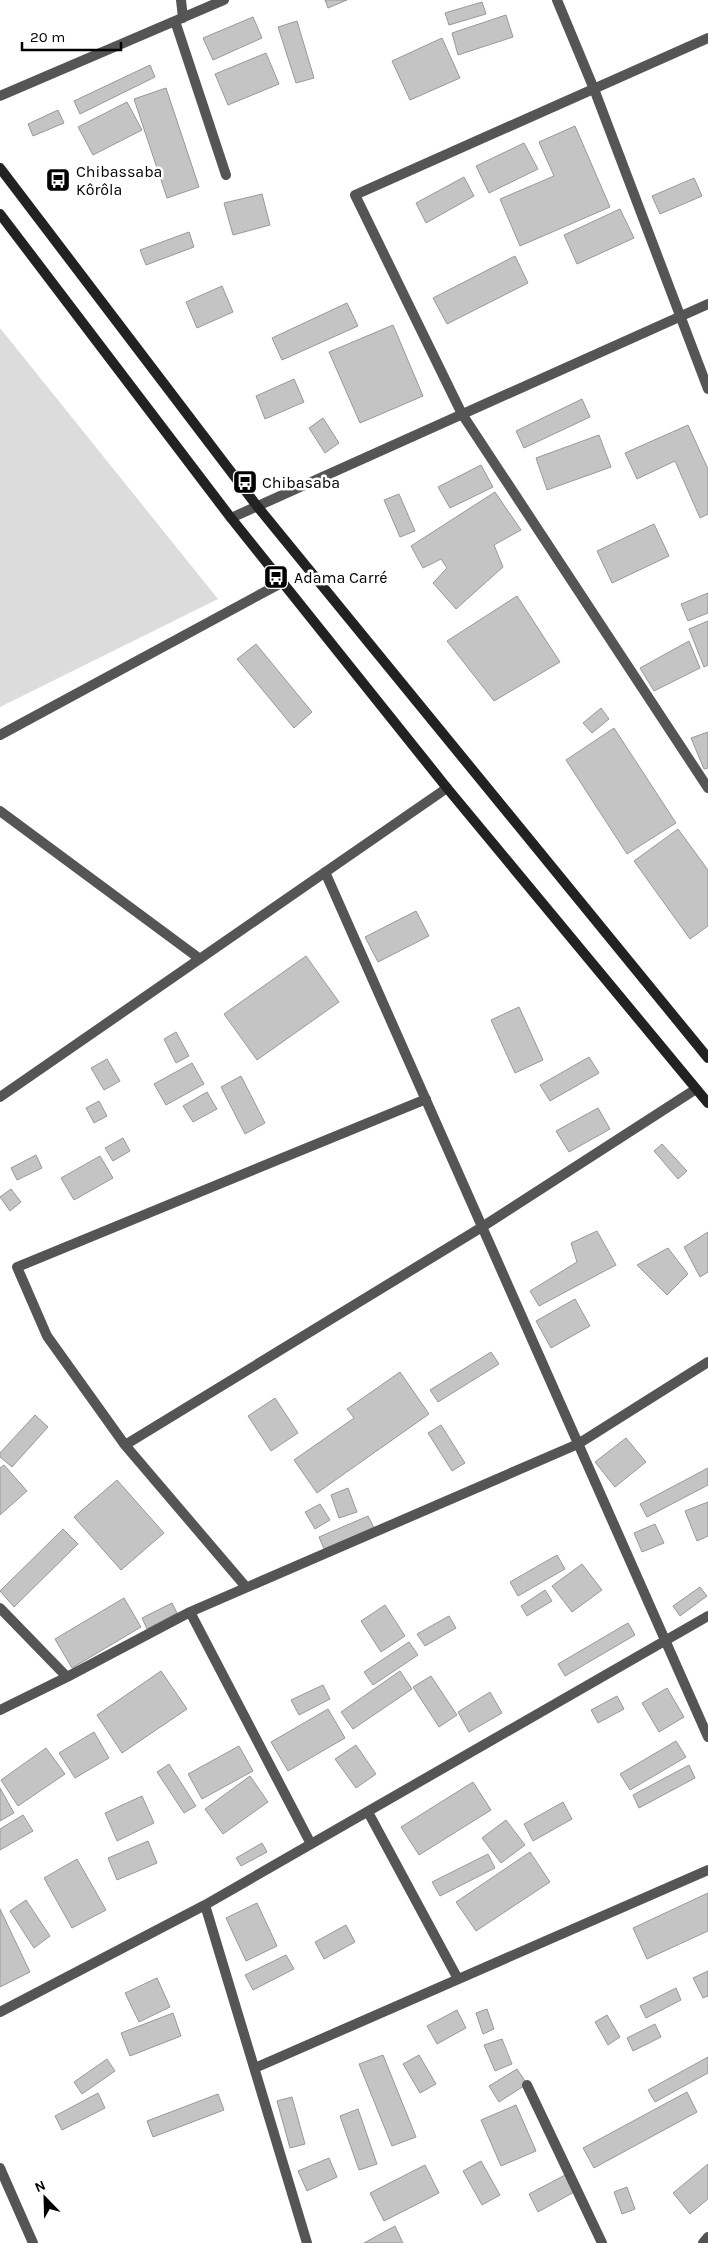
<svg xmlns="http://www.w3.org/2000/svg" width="708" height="2243" viewBox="0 0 708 2243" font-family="Karla,sans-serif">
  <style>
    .green { fill: #dcdcdc }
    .building { fill: #c4c4c4; stroke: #999 }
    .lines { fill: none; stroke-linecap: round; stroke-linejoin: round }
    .minor { stroke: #555; stroke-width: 10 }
    .secondary { stroke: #222; stroke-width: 10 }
    .labels { text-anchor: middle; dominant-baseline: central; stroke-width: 5; stroke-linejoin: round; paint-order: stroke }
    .poi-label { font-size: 16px; fill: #000; stroke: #fff; text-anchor: start }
  </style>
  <rect width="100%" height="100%" fill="#fff"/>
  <path class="green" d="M0,328L218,599L0,707Z"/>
  <path class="building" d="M325,0H347L328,8Z
    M482,2L486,14L449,25L445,13Z
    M506,15L513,37L458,55L452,33Z
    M253,17L262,38L213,60L203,38Z
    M297,21L314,78L296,83L278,27Z
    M442,38L460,78L410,100L392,61Z
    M266,53L279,84L228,105L215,74Z
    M150,65L155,77L80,114L74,101Z
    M166,88L199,187L167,198L134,99Z
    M127,102L142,130L93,155L78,127Z
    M58,110L64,123L33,136L28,124Z
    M575,126L610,207L520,246L500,199L554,176L539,142Z
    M524,143L538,169L489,193L476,166Z
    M464,177L474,196L426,223L416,203Z
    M694,178L702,196L660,214L652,196Z
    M262,194L270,225L233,235L224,203Z
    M620,209L634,238L577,264L564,235Z
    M189,232L194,247L146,265L140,250Z
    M515,256L528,283L447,324L433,298Z
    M222,286L233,312L197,328L186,302Z
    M347,303L358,326L282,360L272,338Z
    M393,325L423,396L360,423L329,352Z
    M294,379L304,402L265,419L256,396Z
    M582,399L590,417L524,448L516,431Z
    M323,418L339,443L325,453L309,428Z
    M688,425L708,469V514L700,518L675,461L637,479L625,453Z
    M599,435L611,467L547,490L536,458Z
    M481,465L493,487L450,508L438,487Z
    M495,492L521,530L494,545L503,567L456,609L433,583L447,568L441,559L423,568L411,546Z
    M399,494L415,531L400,537L384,500Z
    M654,524L669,556L612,583L597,551Z
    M708,593V613L688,621L681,604Z
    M517,596L560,662L494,701L447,641Z
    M708,621V665L704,667L689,629Z
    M689,641L700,668L654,691L640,668Z
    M256,644L312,712L294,728L237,659Z
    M601,708L609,719L592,733L583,723Z
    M614,728L676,823L627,854L566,760Z
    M708,732V768L704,769L691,738Z
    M678,829L708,870V926L690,939L634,861Z
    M416,911L429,936L378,962L365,937Z
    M306,956L339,1002L257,1060L224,1014Z
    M519,1007L543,1060L515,1073L491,1020Z
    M176,1032L189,1056L176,1063L164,1039Z
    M589,1057L599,1073L550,1101L540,1085Z
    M107,1059L120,1081L104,1090L91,1068Z
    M192,1063L204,1084L166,1105L154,1084Z
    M241,1076L265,1123L245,1134L221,1087Z
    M207,1092L217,1109L193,1122L183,1106Z
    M99,1101L107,1116L94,1123L86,1108Z
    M598,1108L610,1129L569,1152L556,1131Z
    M123,1138L130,1151L113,1161L105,1148Z
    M662,1144L687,1171L678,1179L654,1151Z
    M36,1155L42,1168L17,1180L11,1168Z
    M100,1156L113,1178L74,1200L61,1178Z
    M11,1189L21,1202L10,1211L0,1197Z
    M597,1231L616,1265L539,1306L530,1291L577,1262L571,1243Z
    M708,1232V1272L700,1277L684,1247Z
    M668,1248L688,1274L667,1295L637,1265Z
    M575,1299L590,1326L551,1348L536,1321Z
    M491,1352L499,1364L438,1402L430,1390Z
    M400,1372L429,1414L317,1493L294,1460L354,1418L347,1409Z
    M275,1398L298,1433L271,1451L248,1416Z
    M35,1415L48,1427L12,1467L0,1457V1453Z
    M441,1425L465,1463L452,1471L428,1433Z
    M626,1438L646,1462L615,1487L595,1462Z
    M4,1465L27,1491L0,1515V1468Z
    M708,1468V1485L647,1517L640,1504Z
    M117,1480L164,1533L121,1570L74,1517Z
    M348,1488L357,1512L339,1518L331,1495Z
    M708,1502V1536L697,1541L685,1511Z
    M320,1504L330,1520L315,1529L305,1512Z
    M368,1516L374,1528L324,1549L319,1537Z
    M655,1524L664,1543L642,1552L634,1533Z
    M63,1529L78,1544L14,1607L0,1591Z
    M557,1555L565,1569L518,1596L510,1582Z
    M582,1564L602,1590L572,1612L552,1586Z
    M700,1587L707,1596L680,1616L673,1606Z
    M545,1590L552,1601L527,1616L521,1606Z
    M124,1598L141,1627L72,1668L55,1639Z
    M172,1603L177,1613L147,1629L142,1618Z
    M385,1605L405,1636L381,1652L361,1621Z
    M449,1616L456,1628L425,1646L417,1634Z
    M628,1623L635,1635L565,1676L558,1664Z
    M409,1642L418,1655L373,1685L364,1672Z
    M161,1671L187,1709L122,1753L97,1715Z
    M400,1671L412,1689L353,1729L341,1712Z
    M431,1676L457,1715L439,1727L413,1687Z
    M323,1685L330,1699L299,1715L291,1700Z
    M667,1688L684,1717L659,1732L642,1703Z
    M490,1692L502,1713L469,1732L458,1712Z
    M617,1696L624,1709L598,1723L591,1710Z
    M328,1709L345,1738L288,1771L271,1742Z
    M94,1732L109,1758L75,1778L59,1753Z
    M676,1741L686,1757L630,1790L620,1774Z
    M356,1745L376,1774L356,1788L335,1759Z
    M239,1746L253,1771L202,1799L188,1774Z
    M46,1748L65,1774L18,1806L1,1780Z
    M169,1764L196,1806L184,1813L157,1772Z
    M689,1765L695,1778L639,1808L633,1795Z
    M250,1776L268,1802L223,1834L205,1809Z
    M473,1782L491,1810L419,1855L401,1827Z
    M0,1788L14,1813L0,1821Z
    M142,1796L154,1823L117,1841L105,1813Z
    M563,1802L572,1819L533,1841L524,1824Z
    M23,1815L33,1831L0,1850V1829Z
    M506,1820L525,1845L501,1863L482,1838Z
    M148,1841L157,1863L117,1880L108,1858Z
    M262,1843L267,1852L241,1866L236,1858Z
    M530,1852L550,1882L476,1931L456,1902Z
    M488,1854L495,1868L440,1896L432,1882Z
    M77,1859L106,1910L72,1928L44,1878Z
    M708,1893V1931L647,1959L633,1928Z
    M26,1900L50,1936L34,1948L10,1911Z
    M257,1903L277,1946L246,1961L226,1918Z
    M0,1909L30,1972L0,1987Z
    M346,1925L355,1942L324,1959L315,1942Z
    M286,1955L294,1969L253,1990L245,1975Z
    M708,1971V1996L703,1998L693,1978Z
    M157,1978L170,2007L139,2022L125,1993Z
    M676,1988L681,2000L646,2018L640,2006Z
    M487,2009L494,2029L483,2034L476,2013Z
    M457,2010L466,2028L437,2044L427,2026Z
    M173,2013L181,2036L130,2056L121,2033Z
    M607,2015L620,2037L608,2045L595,2022Z
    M655,2024L661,2037L633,2051L627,2038Z
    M502,2039L512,2064L495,2071L484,2045Z
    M383,2055L416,2137L392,2146L359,2064Z
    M419,2055L436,2084L420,2093L403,2064Z
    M708,2057V2073L655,2102L648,2090Z
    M107,2059L115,2071L82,2094L74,2082Z
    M517,2069L527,2084L499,2102L489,2086Z
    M687,2092L697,2112L594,2168L583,2148Z
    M98,2093L105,2108L62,2130L55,2116Z
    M218,2094L224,2110L153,2137L147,2121Z
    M292,2097L305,2144L290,2148L277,2101Z
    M516,2105L536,2151L501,2166L481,2120Z
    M358,2109L377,2164L359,2170L340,2116Z
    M329,2158L337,2177L307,2191L298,2171Z
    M481,2161L500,2195L482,2205L463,2171Z
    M708,2164V2199L690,2214L673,2193Z
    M425,2165L439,2193L384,2221L370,2193Z
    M567,2174L576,2191L538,2212L529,2194Z
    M627,2187L635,2209L622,2214L614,2192Z
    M395,2226L403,2243H364Z"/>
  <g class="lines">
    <path class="minor" d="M181,0L183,18
      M557,0L594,89L708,389
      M175,21L226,175
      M708,38L355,195L462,414L708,788
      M0,96L224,0
      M231,518L708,304
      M0,735L283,582
      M0,811L200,959
      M325,872L708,1737
      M0,1097L447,788
      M125,1445L482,1227L696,1089
      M246,1587L125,1445L47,1336L17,1267L426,1099
      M0,1608L67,1677
      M190,1612L311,1844
      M0,1710L67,1677L190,1612L578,1444L708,1362
      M368,1812L458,1979
      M205,1905L307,2243
      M0,2012L205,1905L708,1616
      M255,2068L708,1870
      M527,2085L602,2243
      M0,2168L33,2243
      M703,2243L708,2237"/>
    <path class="secondary" d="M0,168L257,506L708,1058
      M0,214L231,518L447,788L708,1103"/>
  </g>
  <defs>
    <symbol id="bus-square" viewBox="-11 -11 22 22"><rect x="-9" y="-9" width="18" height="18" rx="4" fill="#000" stroke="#fff"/><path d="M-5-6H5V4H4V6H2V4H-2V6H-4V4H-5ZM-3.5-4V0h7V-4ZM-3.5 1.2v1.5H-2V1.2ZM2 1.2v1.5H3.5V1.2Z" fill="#fff"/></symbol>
  </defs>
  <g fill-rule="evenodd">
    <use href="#bus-square" x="44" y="166" width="28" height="28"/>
    <use href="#bus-square" x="231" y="468" width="28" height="28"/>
    <use href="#bus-square" x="262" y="563" width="28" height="28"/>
  </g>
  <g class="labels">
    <g class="poi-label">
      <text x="76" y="171">Chibassaba<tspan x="76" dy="18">Kôrôla</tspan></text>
      <text x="262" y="482">Chibasaba</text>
      <text x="294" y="577">Adama Carré</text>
    </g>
  </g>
  <g transform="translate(45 2198) rotate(337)" stroke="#ffffff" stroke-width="4" paint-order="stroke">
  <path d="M0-4L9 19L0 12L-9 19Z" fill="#000000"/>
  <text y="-8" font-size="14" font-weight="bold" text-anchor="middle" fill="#000000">N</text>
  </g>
  <path d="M22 42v8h99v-8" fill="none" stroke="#000000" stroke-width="2.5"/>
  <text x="30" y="42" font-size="15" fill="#000000" stroke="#ffffff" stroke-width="4" paint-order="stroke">20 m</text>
</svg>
